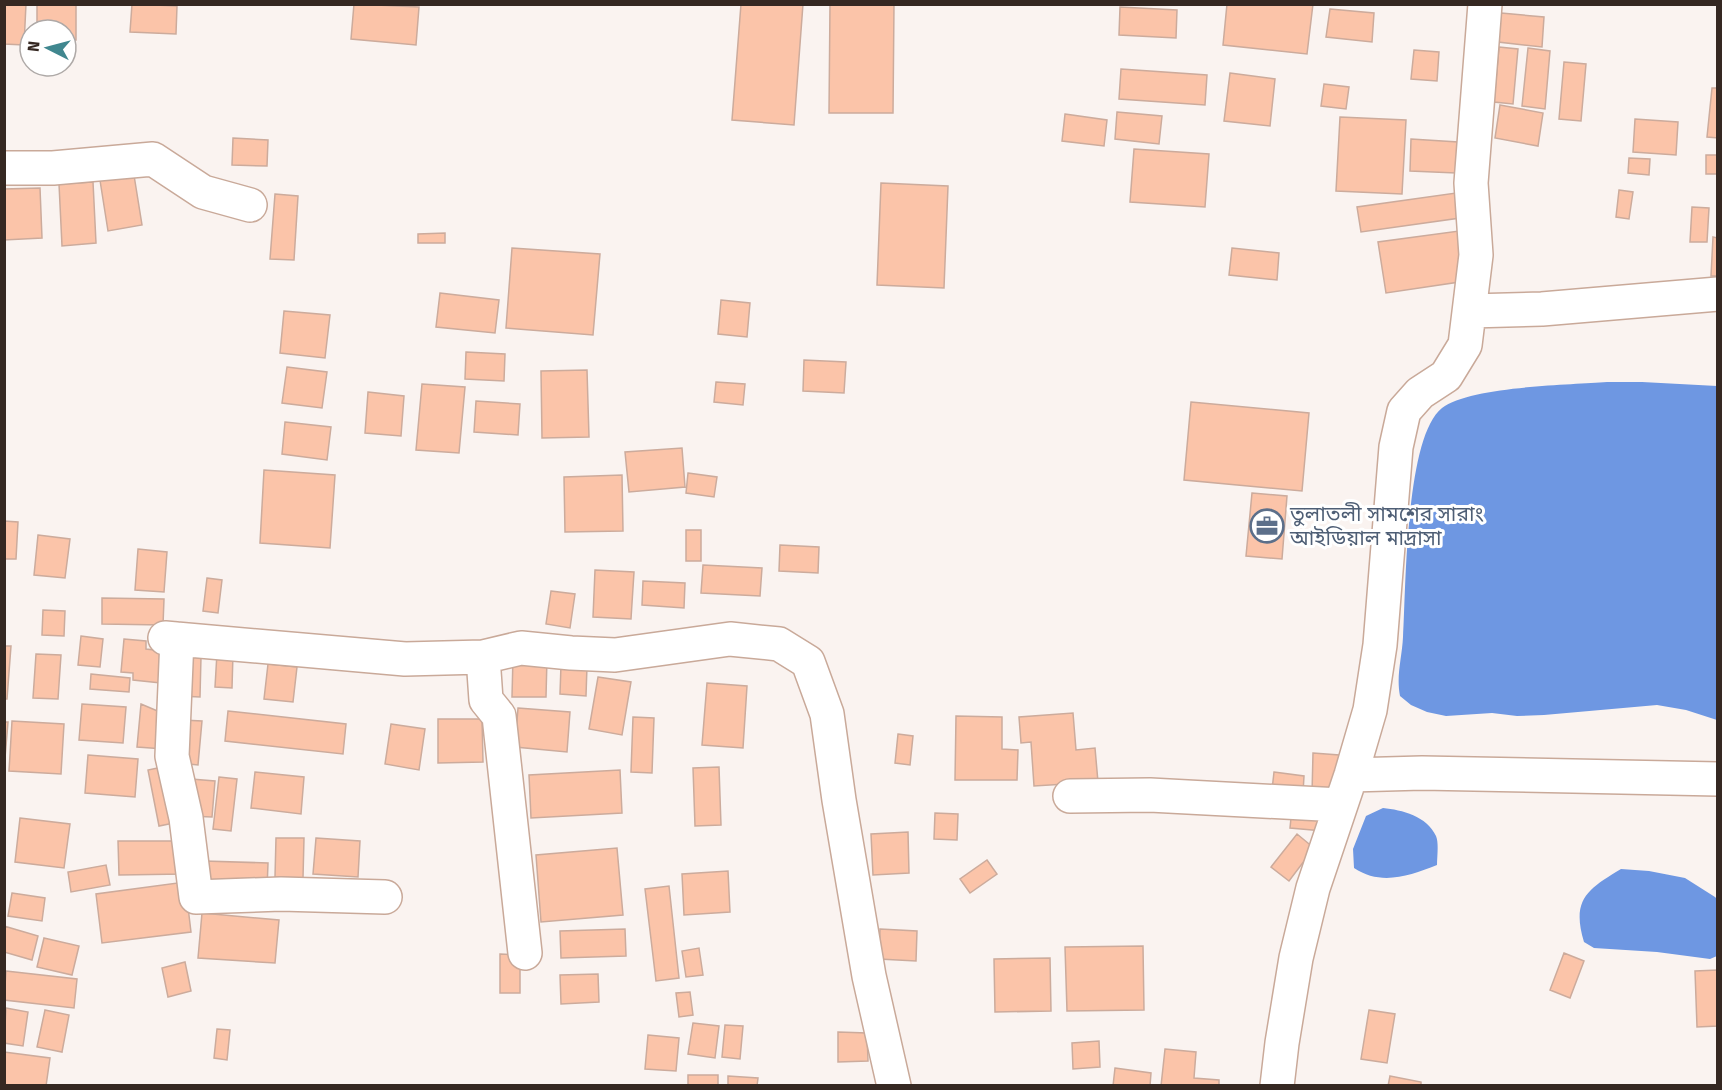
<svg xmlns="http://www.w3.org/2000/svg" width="1722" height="1090" viewBox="0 0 1722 1090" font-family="'Fira Sans','Noto Sans Bengali',sans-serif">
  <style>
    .water { fill: #6e97e2 }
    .building { fill: #fbc4a9; stroke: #ccab9c; stroke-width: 1.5 }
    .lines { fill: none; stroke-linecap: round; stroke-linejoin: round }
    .minor-casing { stroke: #c9a999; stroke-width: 36 }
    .minor { stroke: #fff; stroke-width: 33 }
    .labels { text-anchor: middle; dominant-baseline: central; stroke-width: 6; stroke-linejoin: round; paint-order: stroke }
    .service-label { font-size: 21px; fill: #4e5e75; stroke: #fff; text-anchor: start }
  </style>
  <rect width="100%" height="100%" fill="#faf3f0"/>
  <path class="water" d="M1607,382H1642L1717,386V720L1686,710L1657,705L1544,715L1517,716L1492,713L1446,716L1427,712L1411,705L1400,696C1396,675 1402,658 1403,637C1406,590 1405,437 1442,408C1470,386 1570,385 1607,382Z
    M1383,808C1402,810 1427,816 1436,836C1439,843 1437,857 1437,865C1409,876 1381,886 1354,868L1353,849L1366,816Z
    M1621,869L1649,871L1685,878L1715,897L1718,900L1717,956L1710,959L1657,952L1594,948L1584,942C1571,899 1588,889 1621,869Z"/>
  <path class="building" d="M4,4H26L24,45L4,44Z
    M37,4H76V40H66V30H37Z
    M132,4L177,6L176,34L130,32Z
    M354,4L419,7L416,45L351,39Z
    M741,4H803L794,125L732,120Z
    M830,4H894L893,113H829Z
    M1227,4H1313L1307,54L1223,45Z
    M1120,7L1177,10L1176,38L1119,35Z
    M1330,9L1374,13L1372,42L1326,37Z
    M1501,13L1544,17L1542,47L1498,42Z
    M1499,47L1518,49L1513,104L1494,102Z
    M1528,48L1550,51L1545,109L1522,106Z
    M1414,50L1439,52L1437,81L1411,79Z
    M1564,62L1586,64L1581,121L1559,119Z
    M1121,69L1207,75L1205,105L1119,99Z
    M1230,73L1275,79L1270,126L1224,121Z
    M1324,84L1349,87L1346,109L1321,106Z
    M1712,88H1718V138L1707,137Z
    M1500,105L1543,113L1538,146L1495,138Z
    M1117,112L1162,116L1159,144L1115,139Z
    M1065,114L1107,120L1104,146L1062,141Z
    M1340,117L1406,120L1402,194L1336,191Z
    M1635,119L1678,122L1676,155L1633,152Z
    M233,138L268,140L267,166L232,165Z
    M1411,139L1458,142L1456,173L1410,171Z
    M1134,149L1209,154L1205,207L1130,202Z
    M1706,155H1718V174H1706Z
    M1629,158L1650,159L1649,175L1628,173Z
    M133,169L142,225L108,231L99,174Z
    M93,182L96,243L62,246L59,184Z
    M881,183L948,186L944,288L877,285Z
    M40,188L42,238L4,240V189Z
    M1619,190L1633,192L1629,219L1616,217Z
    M1456,193L1460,218L1361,232L1357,207Z
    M275,194L298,196L294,260L270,259Z
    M1692,207L1709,208L1707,242H1690Z
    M1459,231L1466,281L1386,293L1378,242Z
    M445,233V243H418V234Z
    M1713,237L1718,238V276H1711Z
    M512,248L600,254L593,335L506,328Z
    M1232,248L1279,253L1277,280L1229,275Z
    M440,293L499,300L495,333L436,327Z
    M721,300L750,303L747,337L718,334Z
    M284,311L330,315L325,358L280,353Z
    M466,352L505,354L504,381L465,379Z
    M804,360L846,362L844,393L803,391Z
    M287,367L327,372L322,408L282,403Z
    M587,370L589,437L542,438L541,371Z
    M716,382L745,384L743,405L714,402Z
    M422,384L465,387L459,453L416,450Z
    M368,392L404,396L401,436L365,433Z
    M476,401L520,404L518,435L474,432Z
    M1191,402L1309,413L1302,491L1184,480Z
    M285,422L331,427L327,460L282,454Z
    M682,448L685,487L629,492L625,452Z
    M264,470L335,475L330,548L260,543Z
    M688,473L717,477L714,497L686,493Z
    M622,475L623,531L565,532L564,477Z
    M1252,493L1287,496L1282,559L1246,556Z
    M4,521L18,522L16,559H4Z
    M686,530H701V561H686Z
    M38,535L70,539L65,578L34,575Z
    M780,545L819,547L818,573L779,571Z
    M138,549L167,552L164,592L135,590Z
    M703,565L762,568L760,596L701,593Z
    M595,570L634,572L631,619L593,617Z
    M207,578L222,580L218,613L203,611Z
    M643,581L685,583L684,608L642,605Z
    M551,591L575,594L570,628L546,624Z
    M102,598L164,599L163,625L102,624Z
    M43,610L65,611L64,636L42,635Z
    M81,636L103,639L100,667L78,665Z
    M124,639L146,641V649L172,652L170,684L133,680V673L121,672Z
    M4,646H11L7,699H4Z
    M217,653L233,654L232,688L215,687Z
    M36,654L61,655L58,699L33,698Z
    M181,656L201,657L200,697L179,696Z
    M513,657L547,658L546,697H512Z
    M268,664L297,667L293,702L264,699Z
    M561,665L587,666L586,696L560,694Z
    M91,674L130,678L129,692L90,689Z
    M598,677L631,682L622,735L589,729Z
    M707,683L747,686L743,748L702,745Z
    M82,704L126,707L123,743L79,740Z
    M141,704L167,715L164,749L137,747Z
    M518,708L570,712L567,752L515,747Z
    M228,711L346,724L343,754L225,741Z
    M1073,713L1076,750L1095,748L1098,782L1034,786L1031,742L1021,743L1019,717Z
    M956,716L1002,717V749L1018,750L1017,780H955Z
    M633,717L654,718L652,773L631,772Z
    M438,719H482L483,762L438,763Z
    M182,720L202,721L198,765L179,763Z
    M12,721L64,724L61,774L9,771Z
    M4,722H8L4,770Z
    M391,724L425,729L419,770L385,764Z
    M898,734L913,736L910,765L895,763Z
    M1313,753L1339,755L1337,795L1312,794Z
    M88,755L138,759L135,797L85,793Z
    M167,766L179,822L159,826L148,770Z
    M719,767L721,825L695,826L693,768Z
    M620,770L622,813L531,818L529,775Z
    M255,772L304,777L301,814L251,808Z
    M1274,772L1304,776L1303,793L1272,790Z
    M219,777L237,779L231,831L213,829Z
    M191,779L215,781L212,817L188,816Z
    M1292,808L1324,810L1323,831L1290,828Z
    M935,813L958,814L957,840L934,839Z
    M20,818L70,824L64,868L15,862Z
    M908,832L909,873L873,875L871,834Z
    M1297,834L1314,848L1289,881L1271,867Z
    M276,838H304L303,878L275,877Z
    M316,838L360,841L358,877L313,874Z
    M118,841H184V874L119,875Z
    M617,848L623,915L541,922L536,855Z
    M987,860L997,874L970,893L960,879Z
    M204,861L268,863L267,890L204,888Z
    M106,865L110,885L71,892L68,872Z
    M728,871L730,912L684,915L682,874Z
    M185,882L191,932L102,943L96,894Z
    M669,886L679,978L656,981L645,889Z
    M12,893L45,898L42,921L8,916Z
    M202,913L279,920L275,963L198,958Z
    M4,926L38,936L32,960L4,952Z
    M625,929L626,956L561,958L560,931Z
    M880,929L917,931L916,961L879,959Z
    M44,938L79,946L72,975L37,967Z
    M1143,946L1144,1010L1067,1011L1065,947Z
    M699,948L703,975L686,977L682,951Z
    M1564,953L1584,961L1570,998L1550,990Z
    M500,954L520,955V993H500Z
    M1050,958L1051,1011L995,1012L994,959Z
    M185,962L191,991L168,997L162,968Z
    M1718,970V1026L1697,1027L1695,971Z
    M6,971L77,979L74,1008L4,1000Z
    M598,974L599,1002L561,1004L560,975Z
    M690,992L693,1015L679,1017L676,993Z
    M6,1008L28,1012L23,1046L4,1043Z
    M45,1010L69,1015L62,1052L37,1047Z
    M1369,1010L1395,1014L1387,1063L1361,1059Z
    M693,1023L719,1026L715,1058L688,1054Z
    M725,1025L743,1026L740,1059L722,1057Z
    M217,1029L230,1030L227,1060L214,1058Z
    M838,1032L867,1033L868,1061L838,1062Z
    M648,1035L679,1038L676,1071L645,1069Z
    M1099,1041L1100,1067L1073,1069L1072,1043Z
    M1165,1049L1196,1052L1194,1078L1219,1080V1086H1161Z
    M4,1052L50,1058L46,1086H4Z
    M1115,1068L1151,1073L1150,1086H1113Z
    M688,1075H718V1086H688Z
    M728,1076L758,1078L757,1086H728Z
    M1390,1076L1421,1082V1086H1388Z"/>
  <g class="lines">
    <defs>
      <path id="minor" d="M4,168H53L153,159L203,192L250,205
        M1470,311L1542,309L1718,294
        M165,638L405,659L483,657L521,648L571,653L615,655L730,639L779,644L808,662L827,714L839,800L869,976L894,1086
        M177,639L172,756L186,818L196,897L281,894L385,897
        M483,657L486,700L499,716L525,953
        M1351,775L1422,773L1718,779
        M1070,796L1150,795L1340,805
        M1277,1086L1282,1043L1296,958L1313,888L1351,775L1370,710L1380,645L1396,447L1404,411L1420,393L1446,376L1465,345L1476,255L1471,183L1485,4"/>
    </defs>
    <use href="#minor" class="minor-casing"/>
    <use href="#minor" class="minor"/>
  </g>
  <defs>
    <symbol id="office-ring" viewBox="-11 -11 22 22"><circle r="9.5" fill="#fff" stroke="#5c6f8a" stroke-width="1.5"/><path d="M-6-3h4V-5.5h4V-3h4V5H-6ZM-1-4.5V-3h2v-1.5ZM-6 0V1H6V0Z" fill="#5c6f8a"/></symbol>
  </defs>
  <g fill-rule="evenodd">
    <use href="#office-ring" x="1248" y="507" width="38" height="38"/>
  </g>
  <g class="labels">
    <g class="service-label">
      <text x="1290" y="514">তুলাতলী সামশের সারাং<tspan x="1290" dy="24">আইডিয়াল মাদ্রাসা</tspan></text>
    </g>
  </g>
  <rect width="1722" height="1090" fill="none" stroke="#352822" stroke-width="12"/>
  <g transform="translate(48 48) rotate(276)"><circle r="28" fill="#ffffff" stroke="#aea9a7" stroke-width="1.5"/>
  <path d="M0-4.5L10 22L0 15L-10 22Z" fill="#40878f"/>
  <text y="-9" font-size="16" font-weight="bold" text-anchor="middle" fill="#352822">N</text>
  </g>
</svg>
